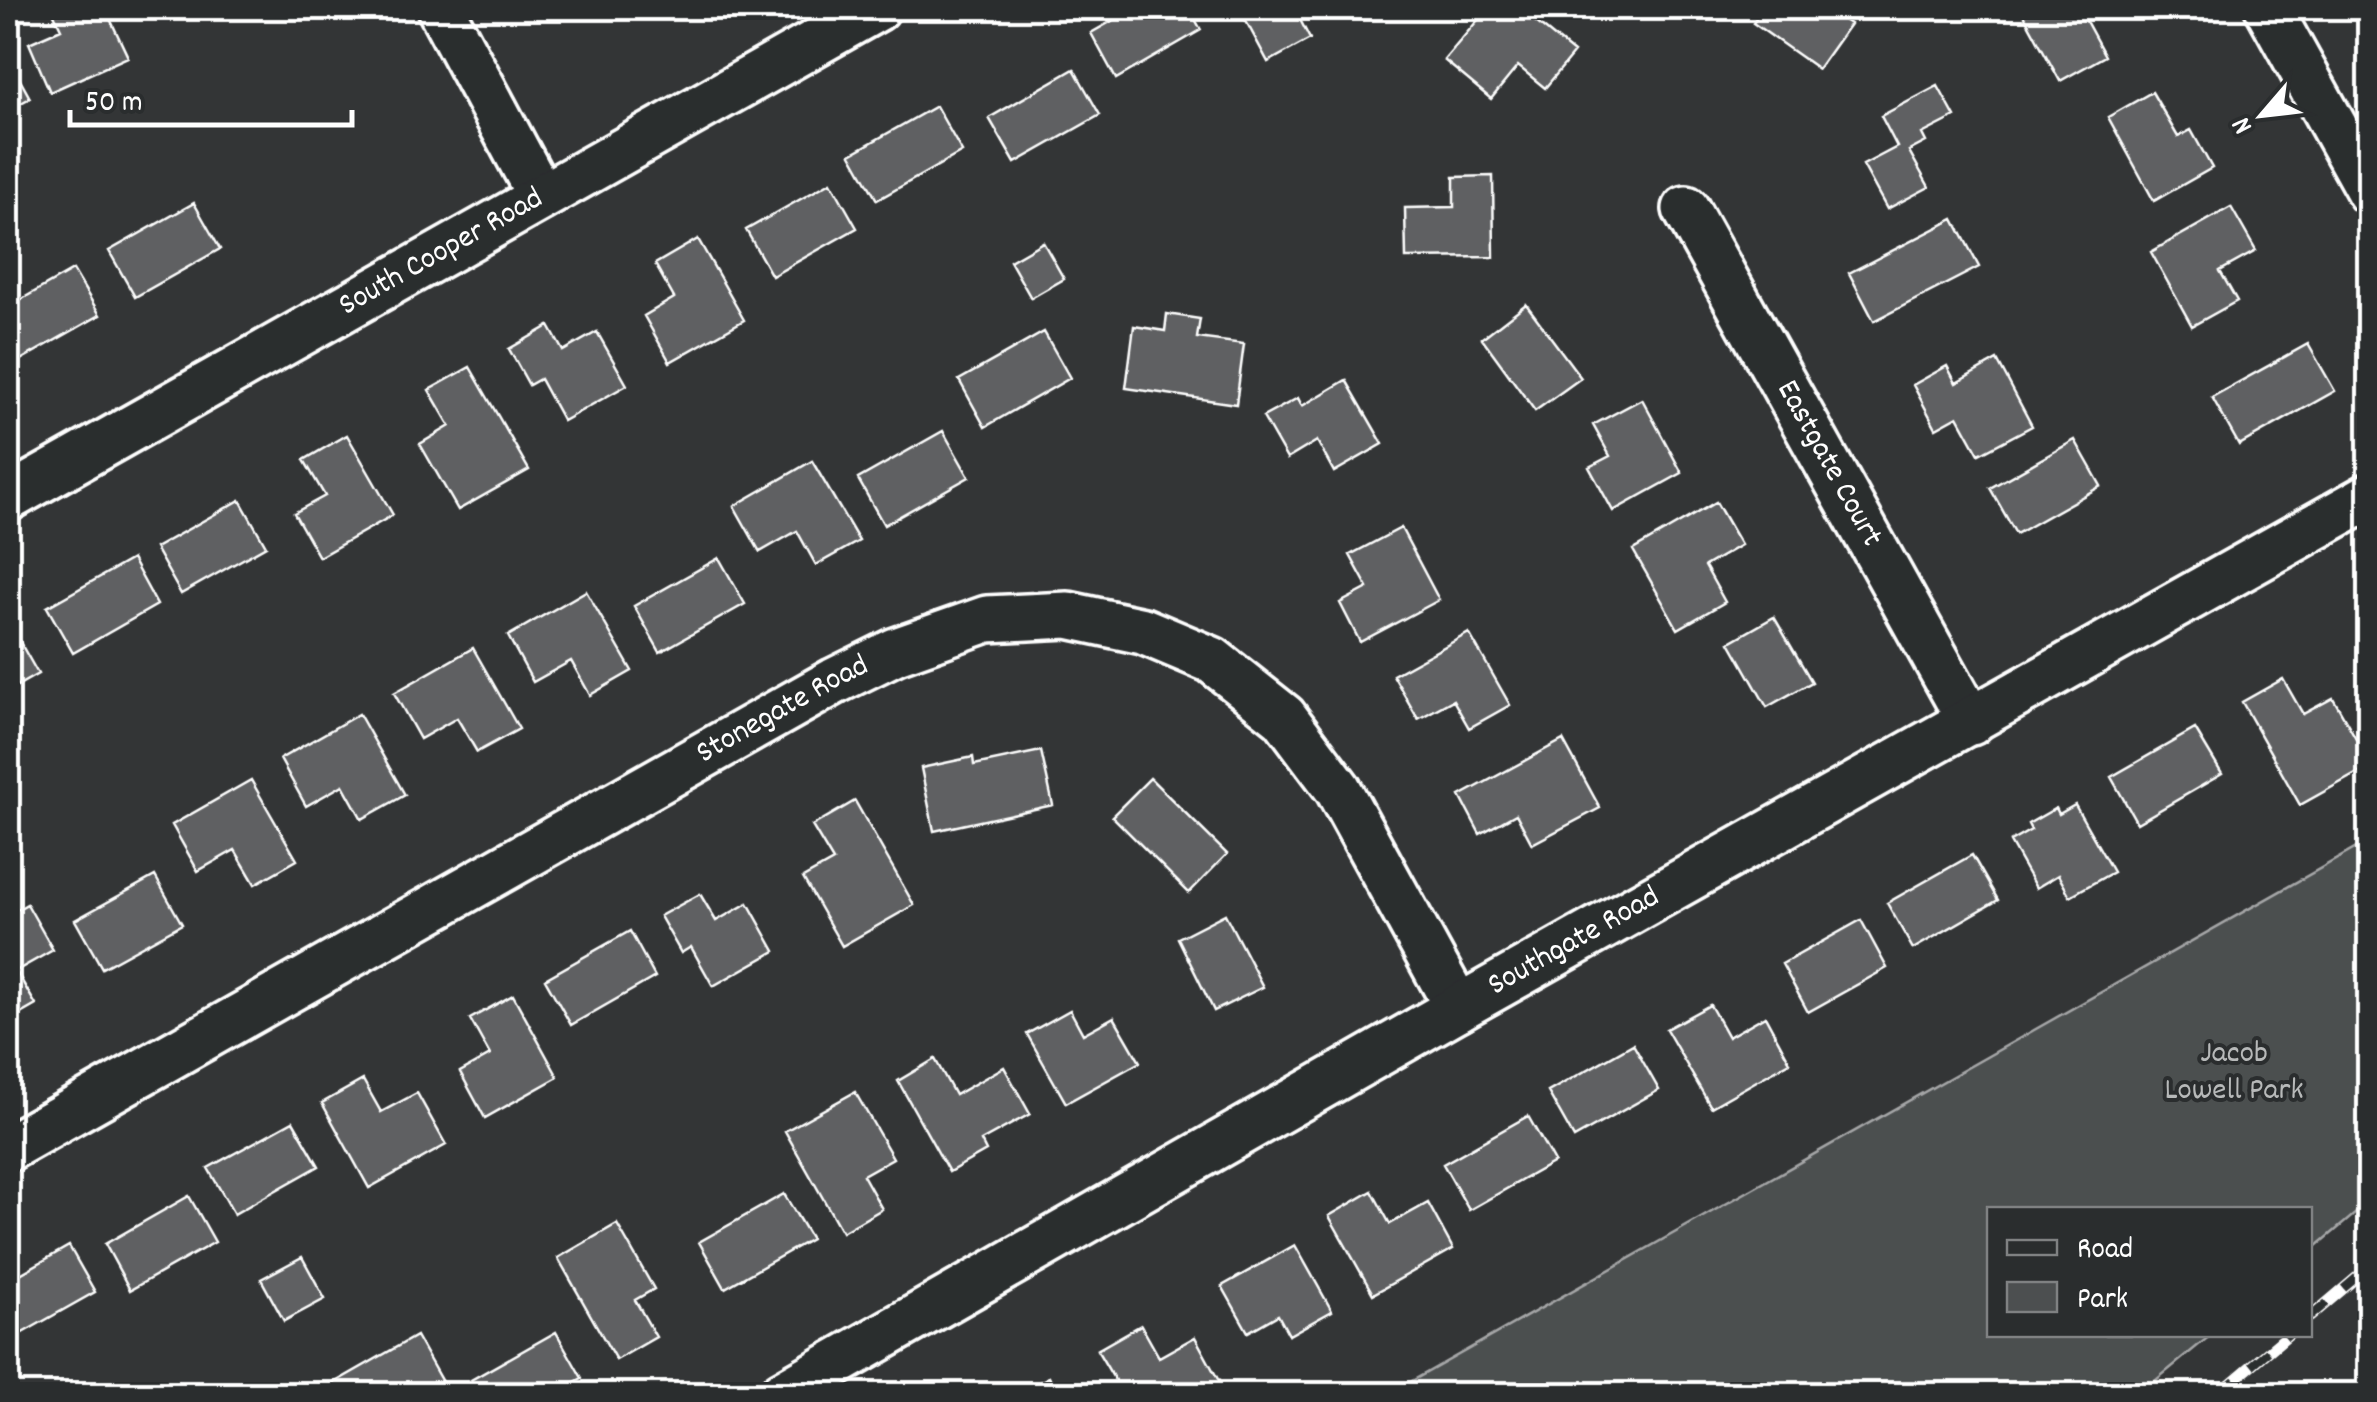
<svg xmlns="http://www.w3.org/2000/svg" width="2377" height="1402" viewBox="0 0 2377 1402" font-family="Dekko,sans-serif">
  <style>
    .green { fill: #4c4f50; stroke: #a6a7a8; stroke-width: 2.5 }
    .building { fill: #5f6162; stroke: #fff; stroke-width: 2.5 }
    .lines { fill: none; stroke-linecap: round; stroke-linejoin: round }
    .street-casing { stroke: #fff; stroke-width: 52 }
    .street { stroke: #2a2d2e; stroke-width: 45 }
    .rail-casing { stroke: #fff; stroke-width: 11 }
    .rail { stroke: #2a2d2e; stroke-width: 8; stroke-dasharray: 22; stroke-linecap: butt }
    .labels { text-anchor: middle; dominant-baseline: central; stroke-width: 8; stroke-linejoin: round; paint-order: stroke }
    .street-label { font-size: 32px; fill: #fff; stroke: #2a2d2e }
    .park-label { font-size: 32px; fill: #b7b9b9; stroke: #2a2d2e }
  </style>
  <rect width="100%" height="100%" fill="#333536"/>
  <filter id="ink" filterUnits="userSpaceOnUse"><feTurbulence type="fractalNoise" baseFrequency=".01" numOctaves="2"/><feDisplacementMap in="SourceGraphic" scale="20" xChannelSelector="R" yChannelSelector="G"/><feConvolveMatrix kernelMatrix="1 2 1 2 8 2 1 2 1" color-interpolation-filters="sRGB"/></filter>
  <g filter="url(#ink)">
    <path class="green" d="M2369,841V1202L2310,1252V1210H1990V1334L2211,1335L2139,1394H1389Z"/>
    <path class="building" d="M51,8H105L128,57L50,92L29,43L61,29Z
      M1135,8H1189L1201,30L1116,79L1091,33Z
      M1239,8H1300L1295,10L1310,39L1268,62Z
      M1488,8H1519L1574,53L1545,88L1518,66L1491,99L1444,60Z
      M1764,8H1826L1850,24L1818,69L1753,23Z
      M2020,8H2110L2086,21L2105,56L2060,81Z
      M8,58L30,98L8,110Z
      M1074,69L1100,115L1015,163L989,118Z
      M1938,86L1955,117L1922,134L1926,142L1909,151L1929,187L1887,209L1863,165L1897,147L1881,116Z
      M2152,92L2178,137L2191,130L2212,168L2154,201L2108,117Z
      M936,106L962,152L877,200L851,154Z
      M1493,176L1494,257L1406,258L1405,208L1454,207V177Z
      M831,182L857,228L772,276L746,230Z
      M194,203L220,249L135,297L109,251Z
      M2231,207L2256,251L2220,271L2237,301L2192,326L2151,252Z
      M1954,219L1979,267L1874,321L1849,273Z
      M698,239L744,320L670,362L644,316L674,298L655,264Z
      M1043,242L1064,279L1031,298L1010,261Z
      M73,270L100,315L15,363L8,351V307Z
      M1526,304L1581,378L1535,411L1482,338Z
      M1167,314L1200,319L1197,338L1244,344L1236,404L1126,388L1134,326L1165,331Z
      M549,326L563,351L597,332L627,385L563,421L540,379L529,385L509,349Z
      M1044,332L1070,378L985,427L959,380Z
      M2308,344L2335,391L2239,445L2212,397Z
      M1997,360L2032,426L1979,454L1958,416L1936,428L1913,385L1947,366L1956,383Z
      M470,367L529,470L458,510L420,444L450,426L429,390Z
      M1346,380L1383,444L1334,472L1317,441L1287,459L1263,417L1298,398L1302,406Z
      M1642,399L1682,473L1613,511L1589,467L1610,456L1593,425Z
      M943,431L969,477L884,525L858,479Z
      M347,435L393,515L319,557L294,513L325,496L304,460Z
      M2075,440L2101,486L2016,534L1990,488Z
      M812,461L859,541L816,565L797,531L760,552L734,506Z
      M240,500L266,546L181,594L155,548Z
      M1716,502L1741,545L1705,566L1725,602L1678,629L1633,550Z
      M1401,528L1439,600L1360,642L1340,603L1368,588L1350,555Z
      M719,558L745,604L660,652L634,606Z
      M132,559L157,605L73,653L47,607Z
      M586,591L632,671L590,695L571,661L533,682L508,636Z
      M1774,617L1812,682L1767,707L1730,642Z
      M12,628L38,674L8,691V631Z
      M1469,633L1510,705L1469,728L1453,700L1418,719L1393,675Z
      M473,648L519,729L477,752L457,718L420,739L394,693Z
      M2283,679L2303,714L2333,698L2370,763V766L2300,805L2242,702Z
      M359,714L405,795L362,819L343,785L306,806L280,759Z
      M2195,729L2222,774L2137,823L2111,777Z
      M1563,740L1600,808L1532,844L1516,814L1480,834L1460,796Z
      M1041,751L1053,805L934,831L921,768L973,757L974,765Z
      M1150,778L1227,854L1189,893L1112,816Z
      M251,780L297,860L255,884L235,850L198,871L172,825Z
      M855,801L914,905L842,946L803,878L833,861L812,826Z
      M2075,805L2113,872L2070,896L2058,875L2036,888L2010,842L2031,830L2028,824L2056,808L2059,814Z
      M1972,855L1998,900L1913,949L1887,903Z
      M155,876L182,924L102,968L75,920Z
      M700,894L716,921L748,903L775,951L713,986L691,947L681,953L660,916Z
      M27,904L53,950L16,971L36,1005L8,1021V915Z
      M1225,914L1263,987L1214,1011L1178,938Z
      M1861,920L1887,968L1808,1012L1782,964Z
      M630,931L655,977L571,1025L545,979Z
      M513,995L558,1077L485,1118L460,1072L490,1055L470,1019Z
      M1710,1005L1728,1037L1765,1016L1790,1062L1711,1107L1666,1029Z
      M1070,1010L1083,1034L1114,1017L1140,1062L1066,1103L1027,1034Z
      M1633,1044L1659,1090L1574,1138L1548,1092Z
      M935,1059L955,1095L1004,1067L1030,1114L981,1141L986,1151L949,1172L898,1081Z
      M363,1080L381,1112L417,1093L446,1145L369,1188L322,1103Z
      M855,1092L893,1158L863,1175L882,1209L842,1232L785,1131Z
      M1528,1116L1554,1162L1469,1210L1443,1164Z
      M293,1121L319,1166L234,1214L208,1168Z
      M1372,1191L1390,1224L1428,1203L1453,1249L1373,1294L1329,1216Z
      M784,1194L811,1239L725,1288L699,1242Z
      M189,1196L215,1242L130,1290L105,1244Z
      M617,1224L654,1289L635,1300L656,1337L616,1360L558,1258Z
      M1295,1245L1332,1311L1289,1335L1278,1315L1248,1332L1222,1286Z
      M69,1246L95,1292L10,1340L8,1281Z
      M302,1257L325,1299L284,1321L261,1279Z
      M1141,1325L1159,1357L1195,1337L1220,1383L1199,1394H1123L1097,1350Z
      M556,1332L582,1378L553,1394H479L471,1380Z
      M416,1336L442,1382L420,1394H337L332,1384Z
      M1049,1377L1059,1394H1017Z"/>
    <g class="lines">
      <defs>
        <g id="street">
          <path d="M440,8L541,197"/>
          <path d="M2268,8L2370,192"/>
          <path id="s1" d="M1686,209L1971,722"/>
          <path id="s2" d="M8,498L877,8"/>
          <path id="s3" d="M8,1148L835,681L896,651L987,619L1068,615L1143,631L1212,660L1284,717L1338,789L1458,1008"/>
          <path id="s4" d="M782,1394L1458,1008L2370,496"/>
        </g>
      </defs>
      <use href="#street" class="street-casing"/>
      <use href="#street" class="street"/>
      <defs>
        <path id="rail" d="M2310,1317L2370,1266
          M2218,1394L2289,1334"/>
      </defs>
      <use href="#rail" class="rail-casing"/>
      <use href="#rail" class="rail"/>
    </g>
  </g>
  <g class="labels">
    <g class="street-label">
      <text stroke="none"><textPath href="#s2" startOffset="498">South Cooper Road</textPath></text>
      <text stroke="none"><textPath href="#s1" startOffset="292">Eastgate Court</textPath></text>
      <text stroke="none"><textPath href="#s3" startOffset="890">Stonegate Road</textPath></text>
      <text stroke="none"><textPath href="#s4" startOffset="912">Southgate Road</textPath></text>
    </g>
    <g class="park-label">
      <text x="2234" y="1055">Jacob<tspan x="2234" dy="37">Lowell Park</tspan></text>
    </g>
  </g>
  <rect width="2377" height="1402" fill="none" stroke="#2a2d2e" stroke-width="40"/>
  <rect x="20" y="20" width="2337" height="1362" fill="none" stroke="#fff" stroke-width="4" filter="url(#ink)"/>
  <rect x="1987" y="1207" width="325" height="130" fill="#2a2d2e" stroke="#7f8182" stroke-width="2.5"/>
  <rect x="2007" y="1240" width="50" height="15" fill="#2a2d2e" stroke="#7f8182" stroke-width="2.5"/>
  <text x="2077" y="1257" font-size="30" fill="#ffffff">Road</text>
  <rect x="2007" y="1282" width="50" height="30" fill="#4c4f50" stroke="#7f8182" stroke-width="2.5"/>
  <text x="2077" y="1307" font-size="30" fill="#ffffff">Park</text>
  <g transform="translate(2262 115) rotate(242)" stroke="#2a2d2e" stroke-width="8" paint-order="stroke">
  <path d="M0-8L18 38L0 25L-18 38Z" fill="#ffffff"/>
  <text y="-15" font-size="28" font-weight="bold" text-anchor="middle" fill="#ffffff">N</text>
  </g>
  <path d="M70 110v15h282v-15" fill="none" stroke="#ffffff" stroke-width="5"/>
  <text x="85" y="110" font-size="30" fill="#ffffff" stroke="#2a2d2e" stroke-width="8" paint-order="stroke">50 m</text>
</svg>
